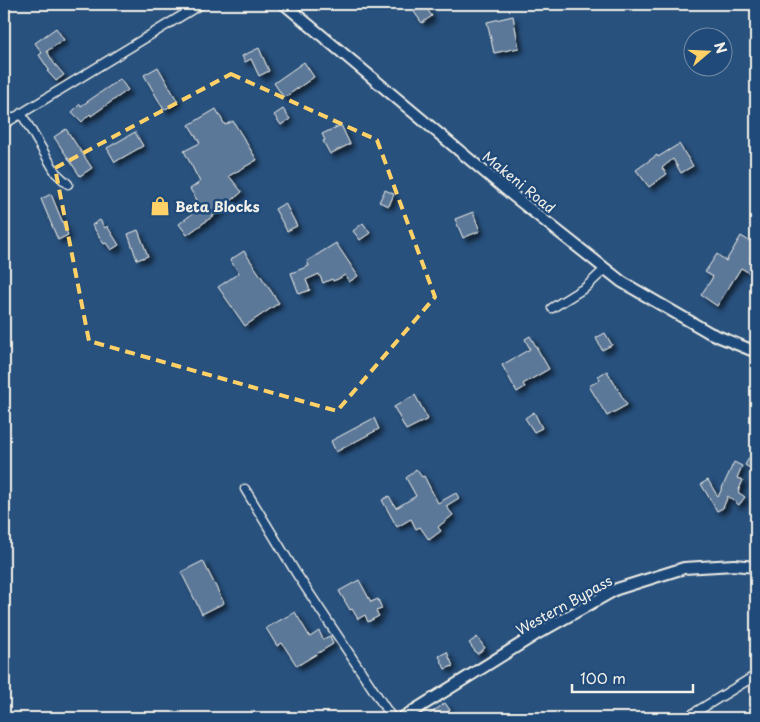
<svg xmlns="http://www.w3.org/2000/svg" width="760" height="722" viewBox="0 0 760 722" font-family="'Playpen Sans',sans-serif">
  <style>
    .building { fill: #5b7899; stroke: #f4f1e8; filter: url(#shadow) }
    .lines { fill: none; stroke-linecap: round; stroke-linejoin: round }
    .minor-casing { stroke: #f4f1e8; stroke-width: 11 }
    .major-casing { stroke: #f4f1e8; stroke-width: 14 }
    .minor { stroke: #1f4a7a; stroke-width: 8 }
    .major { stroke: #1f4a7a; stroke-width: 10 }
    .marked { fill: none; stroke: #ffd166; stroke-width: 4; stroke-dasharray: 10 6; stroke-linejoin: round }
    .labels { text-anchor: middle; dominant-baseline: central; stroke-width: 5; stroke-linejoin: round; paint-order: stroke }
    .street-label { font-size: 14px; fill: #f4f1e8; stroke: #1f4a7a }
    .poi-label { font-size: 14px; font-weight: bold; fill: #f4f1e8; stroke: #1f4a7a; text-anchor: start }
  </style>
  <defs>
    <filter id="shadow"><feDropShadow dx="4" dy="4" stdDeviation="2.5" flood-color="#0009"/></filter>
  </defs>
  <rect width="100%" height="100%" fill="#28517e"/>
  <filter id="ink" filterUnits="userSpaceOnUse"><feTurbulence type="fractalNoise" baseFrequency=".02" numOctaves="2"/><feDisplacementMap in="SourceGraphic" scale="10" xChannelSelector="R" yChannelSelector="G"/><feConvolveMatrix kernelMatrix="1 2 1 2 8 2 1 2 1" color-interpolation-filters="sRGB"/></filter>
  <g filter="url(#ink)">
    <path class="building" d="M424,5L432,16L422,23L414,12Z
      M513,16L519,48L494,53L487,22Z
      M56,28L64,40L47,51L53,62L64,75L56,81L47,71L49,70L39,55L42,53L35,43Z
      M259,48L269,71L259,76L251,59L245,62L242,56Z
      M304,62L314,77L284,98L274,83Z
      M158,67L178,102L164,110L144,75Z
      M120,79L128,90L91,116L90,114L82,122L72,112L80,104L81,106Z
      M216,109L225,125L233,121L257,160L229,176L242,192L229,203L230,204L187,235L179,224L192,214L187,207L197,200L190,189L200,182L184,151L200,143L189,125Z
      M283,109L290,119L281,125L274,115Z
      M341,125L350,144L330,154L323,141L325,140L322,134Z
      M66,129L92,168L80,176L54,137Z
      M135,132L143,146L115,162L107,148Z
      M679,144L693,166L681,173L673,159L662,168L667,174L649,187L636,170L657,155L658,157Z
      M385,190L394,194L389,206L379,202Z
      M51,194L68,235L58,240L41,199Z
      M285,203L297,226L287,231L275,209Z
      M473,212L480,231L463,238L455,219Z
      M100,220L105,228L107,226L119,245L111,250L106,243L104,244L92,225Z
      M363,223L370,233L360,240L353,231Z
      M138,230L148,256L137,260L128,234Z
      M741,236L756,245V277L741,268L717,306L701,295L713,277L705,272L717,254L726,261Z
      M336,243L358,276L349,282L345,275L338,279L333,281L332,279L323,283L319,274L306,280L310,290L299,294L291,273L309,266L307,261Z
      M244,251L279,303L245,326L218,287L239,273L230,260Z
      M605,333L612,345L602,350L596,338Z
      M530,336L549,369L523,384L525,387L517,392L502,365L530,349L525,339Z
      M607,371L627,405L607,416L589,386L600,380L598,376Z
      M415,395L428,419L406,430L394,407Z
      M534,412L542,428L534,432L525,418Z
      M374,418L379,429L336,452L331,441Z
      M756,446V472L745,465Z
      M734,462L742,466L737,478L743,480L738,492L745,497L739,505L728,496L723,508L717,511L701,484L708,480L718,497Z
      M416,469L422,477L424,476L438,503L456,493L459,498L446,506L453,515L438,527L441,531L429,540L420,527L416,529L411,519L397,527L382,500L389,496L396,508L416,496L406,478Z
      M203,561L224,603L202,614L181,572Z
      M359,580L371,602L378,599L382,609L376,611L379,616L368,622L365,615L358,619L352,609L350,610L339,591Z
      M295,612L310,637L319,631L323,639L330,636L333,644L297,666L282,643L277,646L266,628Z
      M477,637L485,648L477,654L469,643Z
      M447,652L453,666L445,669L439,656Z
      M445,703L450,710L439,718H424Z"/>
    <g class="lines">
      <defs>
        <path id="minor" d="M21,113L56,173L68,184
          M4,124L201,4
          M552,308L586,287L605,269
          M245,489L296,573L392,718
          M686,718L756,675"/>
        <path id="major" d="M284,4L511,194L622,282L710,333L756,352
          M402,718L535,635L617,589L684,568L734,565L756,567"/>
      </defs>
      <use href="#minor" class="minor-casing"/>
      <use href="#major" class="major-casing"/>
      <use href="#minor" class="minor"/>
      <use href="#major" class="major"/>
    </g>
  </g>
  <path class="marked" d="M231,74L377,140L435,297L337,411L89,341L55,168Z"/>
  <defs>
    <symbol id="shop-bare" viewBox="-9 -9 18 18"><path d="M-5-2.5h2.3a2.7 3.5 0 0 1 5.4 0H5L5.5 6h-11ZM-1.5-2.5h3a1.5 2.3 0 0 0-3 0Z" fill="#ffd166" stroke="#1f4a7a" stroke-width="2.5" paint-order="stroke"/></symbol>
  </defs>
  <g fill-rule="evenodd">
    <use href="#shop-bare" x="146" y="192" width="28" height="28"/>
  </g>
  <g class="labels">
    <g class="street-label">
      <text transform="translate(519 182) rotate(39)">Makeni Road</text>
      <text transform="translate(564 605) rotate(-29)">Western Bypass</text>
    </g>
    <g class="poi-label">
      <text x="175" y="206">Beta Blocks</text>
    </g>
  </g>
  <rect width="760" height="722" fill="none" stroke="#1f4a7a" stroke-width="20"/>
  <rect x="10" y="10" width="740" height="702" fill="none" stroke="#f4f1e8" stroke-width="2" filter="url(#ink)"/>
  <g transform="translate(708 52) rotate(71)"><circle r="24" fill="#1f4a7a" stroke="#748da6"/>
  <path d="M0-4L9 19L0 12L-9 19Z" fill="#ffd166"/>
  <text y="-8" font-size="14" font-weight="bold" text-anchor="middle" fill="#f4f1e8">N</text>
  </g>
  <path d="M572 684v8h121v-8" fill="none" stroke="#f4f1e8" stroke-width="2.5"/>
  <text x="580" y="684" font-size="15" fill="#f4f1e8" stroke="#1f4a7a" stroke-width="4" paint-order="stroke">100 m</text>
</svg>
